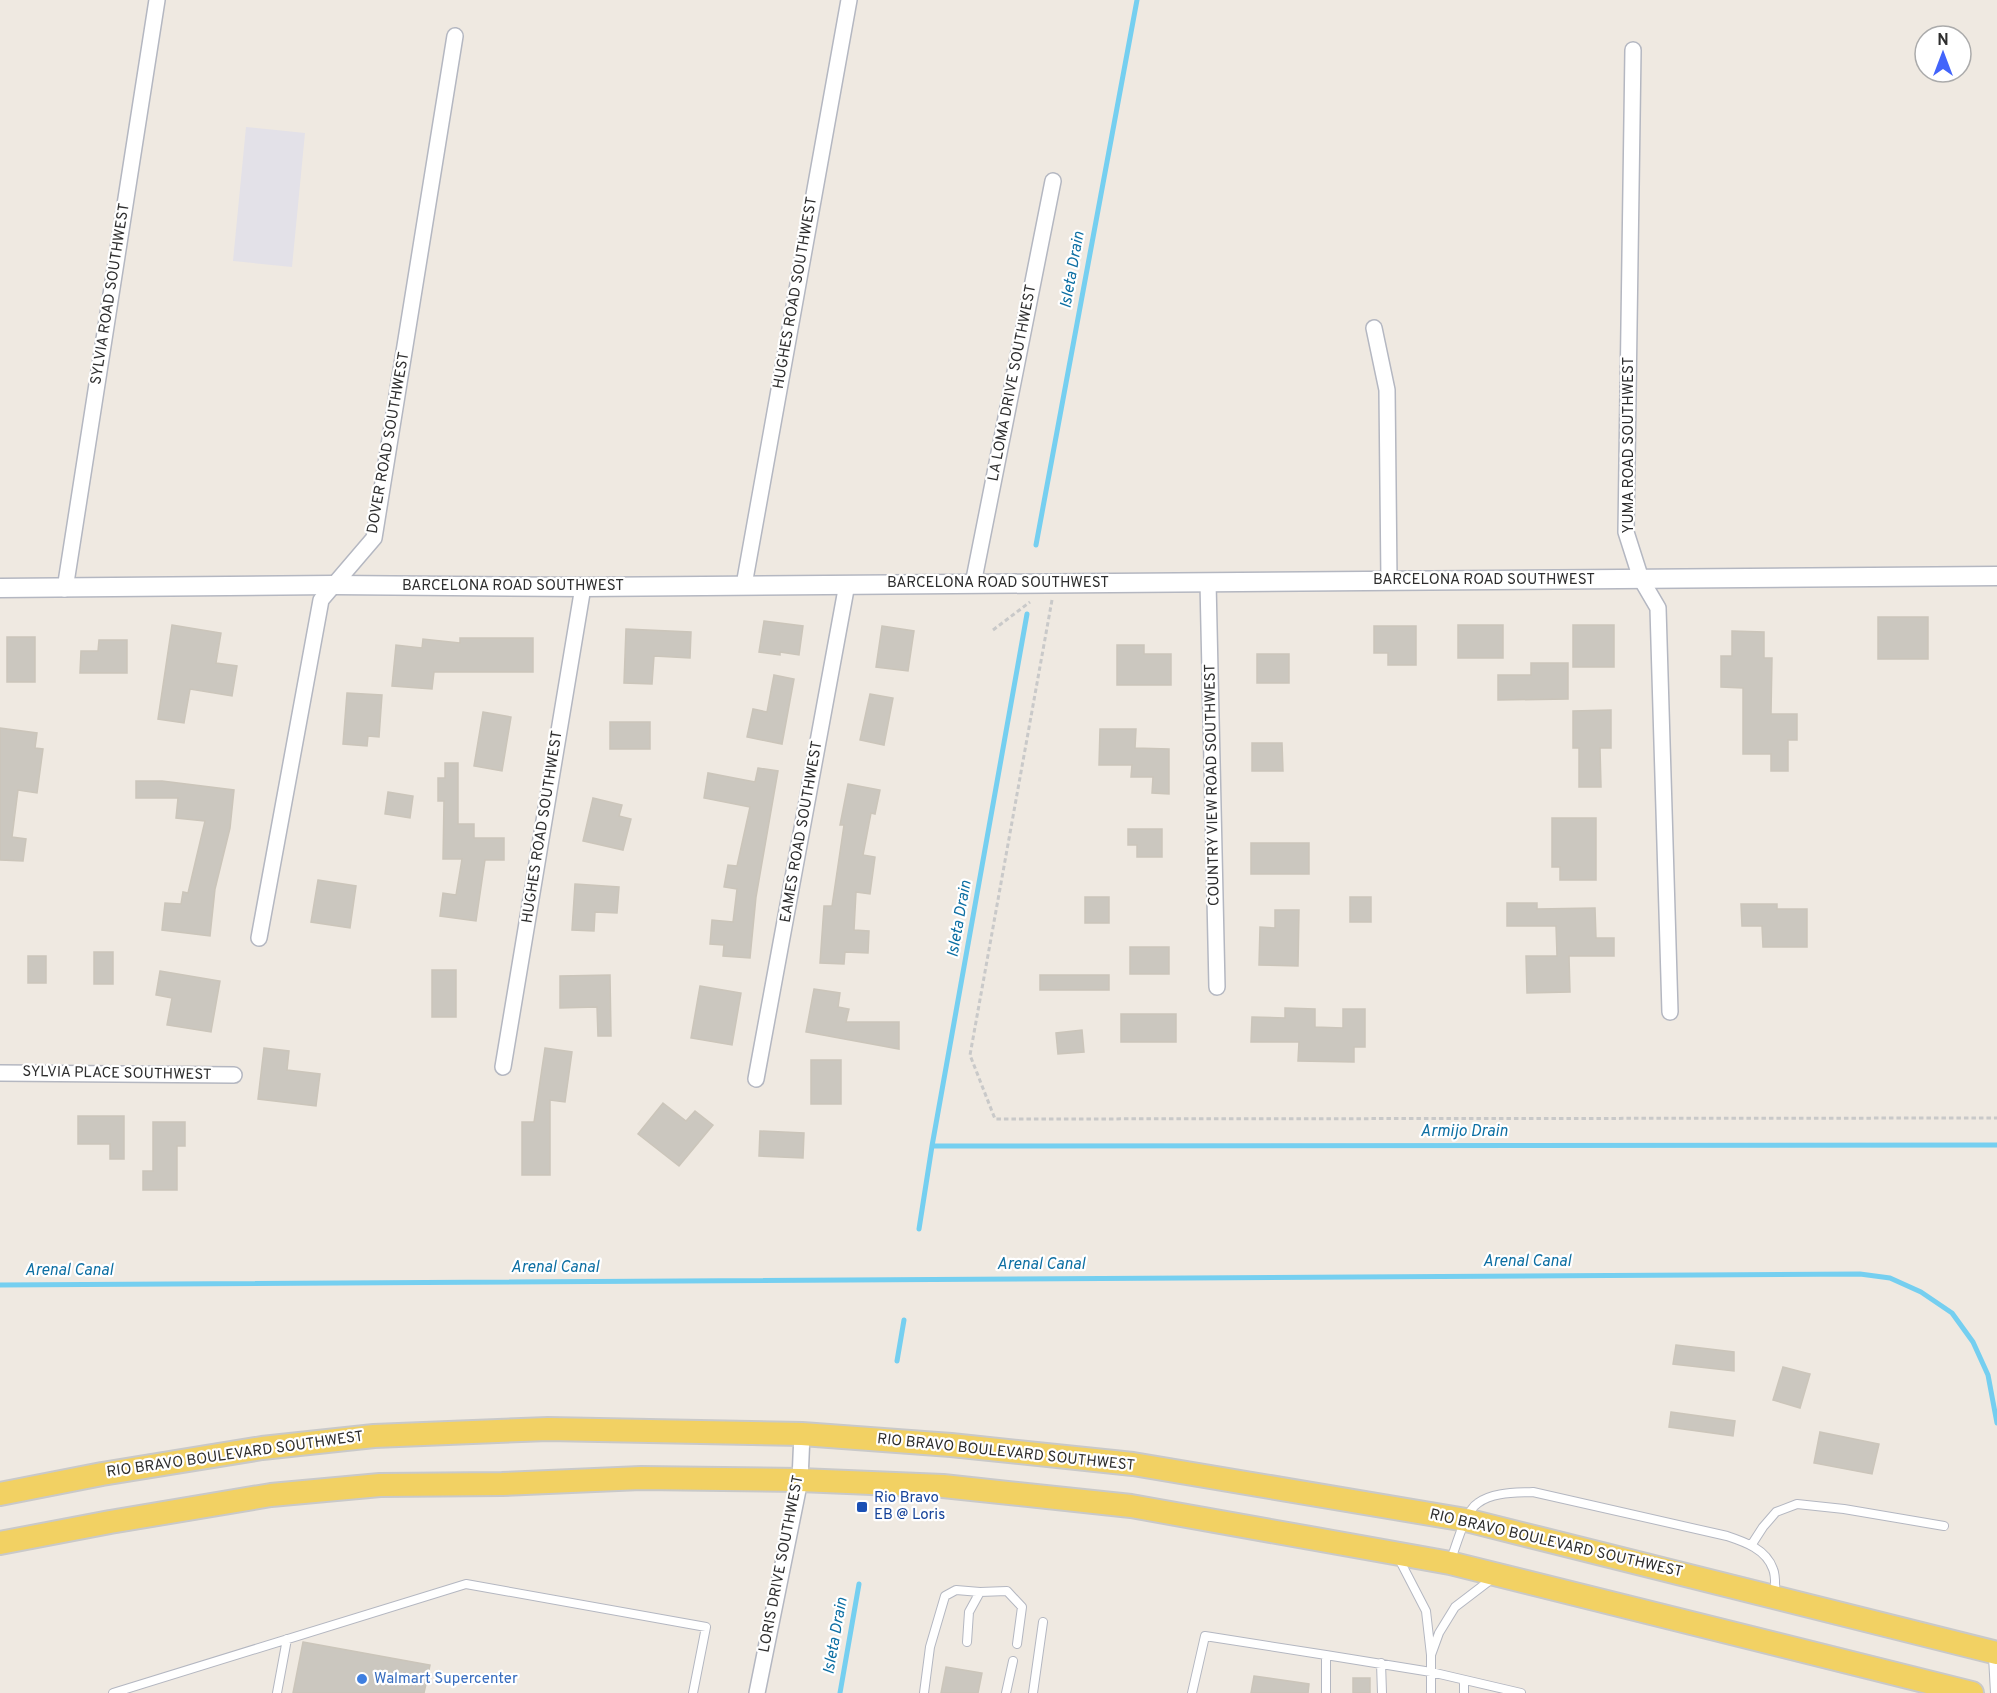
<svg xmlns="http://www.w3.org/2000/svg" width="1997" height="1693" viewBox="0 0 1997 1693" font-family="Overpass,sans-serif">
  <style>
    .industrial { fill: #e3e1e8 }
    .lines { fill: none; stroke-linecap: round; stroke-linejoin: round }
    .stream { stroke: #75cff0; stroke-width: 5 }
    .building { fill: #cbc7bf; stroke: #cbc5ba; stroke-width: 1.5 }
    .service-casing { stroke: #b4b7c1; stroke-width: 10 }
    .minor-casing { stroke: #b4b7c1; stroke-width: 18 }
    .tertiary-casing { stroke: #b4b7c1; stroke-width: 21 }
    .primary-casing { stroke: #c9c9c9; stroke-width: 26 }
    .path { stroke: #c9c9c9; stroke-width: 3; stroke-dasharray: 4.5 3; stroke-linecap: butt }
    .service { stroke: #fff; stroke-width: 8 }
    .minor { stroke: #fff; stroke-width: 15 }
    .tertiary { stroke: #fff; stroke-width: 18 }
    .primary { stroke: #f2d163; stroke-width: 22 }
    .transit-dot { fill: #1a4fb4; stroke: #fff; stroke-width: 2 }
    .shop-dot { fill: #3f7fe0; stroke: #fff; stroke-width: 2 }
    .labels { text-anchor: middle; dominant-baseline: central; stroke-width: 4.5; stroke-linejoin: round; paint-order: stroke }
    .street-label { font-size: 15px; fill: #2e2e2e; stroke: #fff }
    .transit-label { font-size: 15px; fill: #164399; stroke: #fff; text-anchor: start }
    .shop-label { font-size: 15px; fill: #366cbe; stroke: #fff; text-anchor: start }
    .water-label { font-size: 16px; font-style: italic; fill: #0d6fa3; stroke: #fff }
  </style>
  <rect width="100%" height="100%" fill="#efe9e1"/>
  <path class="industrial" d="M246,127L305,133L292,267L233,261Z"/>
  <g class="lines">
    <path class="stream" d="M1036,545L1137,0
      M932,1146L1997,1145
      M919,1229L932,1146L1027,614
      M0,1285L1860,1274L1890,1278L1921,1292L1952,1313L1973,1342L1988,1375L1997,1423
      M897,1361L904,1320
      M840,1693L859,1584"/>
  </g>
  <path class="building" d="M1878,617H1928V659H1878Z
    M764,621L803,626L799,655L780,652V655L759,652Z
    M172,625L221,633L216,663L237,666L232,696L190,689L184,723L158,719Z
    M1458,625H1503V658H1458Z
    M1573,625H1614V667H1573Z
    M882,626L914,631L908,671L876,667Z
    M1374,626H1416V665H1388V653H1374Z
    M626,629L691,632L690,658L654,656L652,684L624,683Z
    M1732,631L1764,632V658H1772L1771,714H1797V740H1788V771H1771V754H1743V688L1721,687V656H1732Z
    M7,637H35V682H7Z
    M460,638H533V672H434L432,689L392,686L396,645L422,648L423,639L460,643Z
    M99,640H127V673H80L81,651H98Z
    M1117,645H1144V654H1171V685H1117Z
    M1257,654H1289V683H1257Z
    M1531,663H1568V699L1498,700V675H1531Z
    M774,675L794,679L782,744L747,737L753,709L767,712Z
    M347,693L382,695L379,737L368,736L367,746L343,744Z
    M870,694L893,698L884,745L860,740Z
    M1611,710V748H1600L1601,787H1579V748H1573V711Z
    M483,712L511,717L502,771L474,766Z
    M610,722H650V749H610Z
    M0,728L37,733L35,748L43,749L37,793L18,790L12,837L26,839L23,861L0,860Z
    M1100,729H1136L1135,748L1169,749V794L1152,793L1153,777H1131L1132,765H1099Z
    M1252,743H1282L1283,771H1252Z
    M445,763H458V824H474V838H504V860H485L476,921L440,916L443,893L456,895L462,859H443L444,801H438V778H445Z
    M758,768L778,771L756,897L750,958L723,956L724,945L710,944L712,920L733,922L737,889L724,887L728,865L737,866L750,807L704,798L708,773L755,782Z
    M136,781H162L234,790L230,828L215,889L210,936L162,930L165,903L181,904L183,892L188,893L205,821L176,818L178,798H136Z
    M848,784L880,790L875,814L871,813L863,855L875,857L870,894L856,892L854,930L869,931L868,953L845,952L844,964L820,963L824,906H832L844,825H840Z
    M388,792L413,796L410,818L385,814Z
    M593,798L622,805L619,816L631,819L623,850L583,841Z
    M1552,818H1596V880H1560V867H1552Z
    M1128,829H1162V857H1137V845H1128Z
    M1251,843H1309V874H1251Z
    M318,880L356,886L350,928L311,922Z
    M575,884L619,887L617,913L595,912L594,931L572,930Z
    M1085,897H1109V923H1085Z
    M1350,897H1371V922H1350Z
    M1507,903H1537V909L1595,908L1596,938H1614V956H1569L1570,992L1527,993L1526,956H1557L1556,926H1507Z
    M1741,904H1777V909H1807V947H1763L1762,926H1742Z
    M1275,910H1299L1298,966L1259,965L1260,927L1275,928Z
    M1130,947H1169V974H1130Z
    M94,952H113V984H94Z
    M28,956H46V983H28Z
    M432,970H456V1017H432Z
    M160,971L220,981L211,1032L167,1025L172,998L156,995Z
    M610,975L611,1036H598L597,1007L560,1008V976Z
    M1040,975H1109V990H1040Z
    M700,986L741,993L732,1045L691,1038Z
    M814,989L840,993L838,1007L849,1009L846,1022H899V1049L806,1032Z
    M1285,1008L1315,1009V1027L1343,1028V1009H1365V1047H1354V1062L1298,1061L1299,1042H1251L1252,1017L1285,1018Z
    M1121,1014H1176V1042H1121Z
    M1082,1030L1084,1052L1058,1054L1056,1033Z
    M264,1048L289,1051L287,1070L320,1074L316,1106L258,1099Z
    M545,1048L572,1052L565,1102L550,1100V1175H522V1122H534Z
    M811,1060H841V1104H811Z
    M663,1103L686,1121L695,1111L713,1125L679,1166L638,1134Z
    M78,1116H124V1159H110V1144H78Z
    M153,1122H185V1146H177V1190H143V1171H153Z
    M760,1131L804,1133L803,1158L759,1156Z
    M1676,1345L1734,1352V1371L1673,1364Z
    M1783,1367L1810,1374L1800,1408L1773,1400Z
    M1671,1412L1735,1421L1733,1436L1669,1427Z
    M1820,1432L1879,1444L1872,1474L1814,1463Z
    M303,1642L430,1665L424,1693H293Z
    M946,1667L982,1673L978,1693H941Z
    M1254,1676L1309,1684L1308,1693H1251Z
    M1353,1678H1370V1693H1353Z"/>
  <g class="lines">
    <defs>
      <path id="service" d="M1752,1544L1763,1527L1776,1512L1797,1504L1844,1509L1944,1526
        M1398,1557L1426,1611L1431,1655L1439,1633L1455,1607L1493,1578
        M1450,1562C1456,1547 1465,1511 1478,1503C1493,1492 1515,1493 1533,1492L1727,1536C1745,1542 1766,1549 1773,1569C1776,1576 1775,1586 1775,1593
        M967,1642L969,1612L980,1592L1007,1591L1022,1607L1017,1644
        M1993,1656L1995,1693
        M1381,1663L1382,1693
        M1464,1680V1693
        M113,1693L466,1584L706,1627L693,1693
        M277,1693L287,1639
        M924,1693L930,1647L945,1596L956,1590L980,1592
        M1006,1693L1013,1661
        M1033,1693L1043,1622
        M1192,1693L1205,1636L1326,1655
        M1326,1693V1655L1431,1672L1521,1693
        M1431,1693V1655"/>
      <path id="minor" d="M1633,50L1626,532L1641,579L1658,608L1670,1012
        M1374,328L1387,390L1389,580
        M1208,582L1217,987
        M973,584L1053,181
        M744,585L849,0
        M65,589L157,0
        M259,938L321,600L374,538L455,36
        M503,1067L583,587
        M0,1073L234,1075
        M756,1079L847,584
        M757,1693L800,1480L802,1434"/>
      <path id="tertiary" d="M0,588L334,585L583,587L1997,576"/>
      <path id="primary" d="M0,1494L102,1474L262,1448L374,1436L548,1429L802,1434L951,1445L1133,1464L1466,1520L1997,1653
        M0,1543L110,1522L271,1495L380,1485L502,1484L641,1478L800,1480L943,1486L1131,1506L1450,1563L1972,1693"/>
    </defs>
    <use href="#service" class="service-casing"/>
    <use href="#minor" class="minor-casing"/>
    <use href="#tertiary" class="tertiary-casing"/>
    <use href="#primary" class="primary-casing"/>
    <path class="path" d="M1052,600L970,1055L995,1119L1997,1118
      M993,630L1030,602"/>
    <use href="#service" class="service"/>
    <use href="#minor" class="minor"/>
    <use href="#tertiary" class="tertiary"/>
    <use href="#primary" class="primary"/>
  </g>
  <rect class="transit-dot" x="856" y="1501" width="12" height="12" rx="3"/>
  <circle class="shop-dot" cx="362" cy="1679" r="6"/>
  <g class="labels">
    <g class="street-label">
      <text transform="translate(796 293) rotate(-80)">HUGHES ROAD SOUTHWEST</text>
      <text transform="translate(111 294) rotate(-81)">SYLVIA ROAD SOUTHWEST</text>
      <text transform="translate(1013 383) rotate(-79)">LA LOMA DRIVE SOUTHWEST</text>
      <text transform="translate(389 443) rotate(-80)">DOVER ROAD SOUTHWEST</text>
      <text transform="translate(1629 445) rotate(-90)">YUMA ROAD SOUTHWEST</text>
      <text x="1484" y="580">BARCELONA ROAD SOUTHWEST</text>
      <text x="998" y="583">BARCELONA ROAD SOUTHWEST</text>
      <text x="513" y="586">BARCELONA ROAD SOUTHWEST</text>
      <text transform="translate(1213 785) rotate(-91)">COUNTRY VIEW ROAD SOUTHWEST</text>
      <text transform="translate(543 827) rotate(-81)">HUGHES ROAD SOUTHWEST</text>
      <text transform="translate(802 832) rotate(-80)">EAMES ROAD SOUTHWEST</text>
      <text transform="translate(117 1074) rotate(1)">SYLVIA PLACE SOUTHWEST</text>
      <text transform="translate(1006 1453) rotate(6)">RIO BRAVO BOULEVARD SOUTHWEST</text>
      <text transform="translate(235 1455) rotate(-8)">RIO BRAVO BOULEVARD SOUTHWEST</text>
      <text transform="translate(1556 1544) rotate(13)">RIO BRAVO BOULEVARD SOUTHWEST</text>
      <text transform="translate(782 1564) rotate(-79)">LORIS DRIVE SOUTHWEST</text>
    </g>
    <g class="transit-label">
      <text x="874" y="1498">Rio Bravo<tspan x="874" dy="17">EB @ Loris</tspan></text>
    </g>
    <g class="shop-label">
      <text x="374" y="1679">Walmart Supercenter</text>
    </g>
    <g class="water-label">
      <text transform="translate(1073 270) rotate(-80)">Isleta Drain</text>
      <text transform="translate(960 919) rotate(-80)">Isleta Drain</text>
      <text x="1464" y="1132">Armijo Drain</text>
      <text x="1527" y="1262">Arenal Canal</text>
      <text x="1041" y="1265">Arenal Canal</text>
      <text x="555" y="1268">Arenal Canal</text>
      <text x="69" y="1271">Arenal Canal</text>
      <text transform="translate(836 1636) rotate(-80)">Isleta Drain</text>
    </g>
  </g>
  <g transform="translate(1943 54)"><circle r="28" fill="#ffffff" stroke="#ababab" stroke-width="1.5"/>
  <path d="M0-4.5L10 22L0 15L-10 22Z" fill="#4264fb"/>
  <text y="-9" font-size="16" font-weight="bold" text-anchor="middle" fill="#2e2e2e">N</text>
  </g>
</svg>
